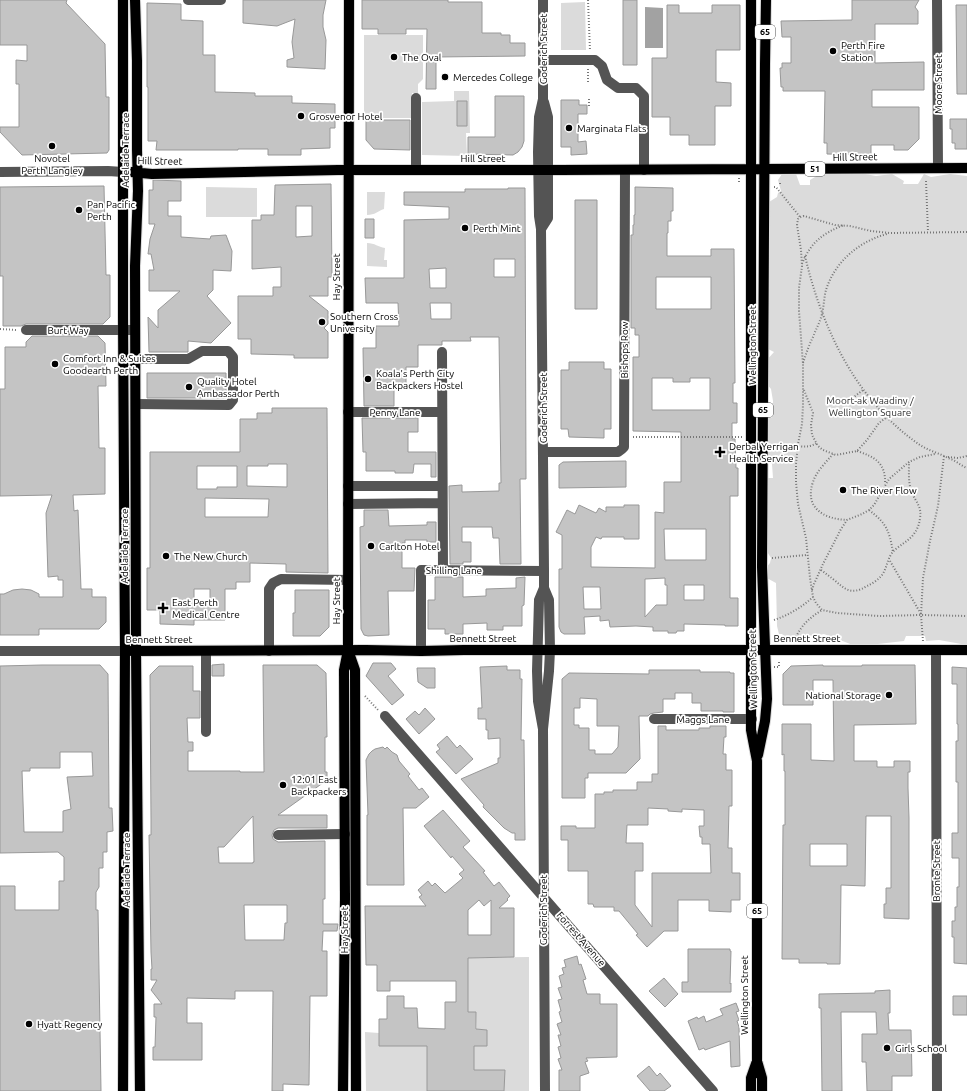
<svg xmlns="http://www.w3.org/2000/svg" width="967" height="1091" viewBox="0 0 967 1091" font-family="Ubuntu,sans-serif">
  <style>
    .green { fill: #dbdbdb }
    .water { fill: #a2a2a2 }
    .building { fill: #c4c4c4; stroke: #989898; fill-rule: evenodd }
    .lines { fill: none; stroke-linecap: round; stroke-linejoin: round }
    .major-casing { stroke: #dbdbdb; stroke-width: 12 }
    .path { stroke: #767676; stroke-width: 2; stroke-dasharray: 1 2; stroke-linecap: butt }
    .minor { stroke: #545454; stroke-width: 10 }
    .major { stroke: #000; stroke-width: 10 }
    .poi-dot { fill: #000; stroke: #fff; stroke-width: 1.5 }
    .labels { text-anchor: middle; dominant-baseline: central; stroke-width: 3.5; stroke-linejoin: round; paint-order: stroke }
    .shield { fill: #fff; stroke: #4c4c4c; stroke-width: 1 }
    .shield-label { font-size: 9px; font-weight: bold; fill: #000 }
    .poi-label { font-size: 10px; fill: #000; stroke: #fff; text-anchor: start }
    .street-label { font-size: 10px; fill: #000; stroke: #fff }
    .park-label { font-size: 10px; fill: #323232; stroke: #fff }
  </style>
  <rect width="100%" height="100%" fill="#fff"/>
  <path class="green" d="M585,2L586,50H561V3Z
    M364,35H423V79L418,84V93H412V118H364Z
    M454,91H469L470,133H466L467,156L422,155V102L454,101Z
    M833,173L865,174L876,176L892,174L904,181L903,184H918L924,174L931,177L950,174L967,176V645L939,640L926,641L925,636H906L904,641L869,645H853L824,634L790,641L782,634H779L777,626L776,583L763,576L765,569L770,563L771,558L766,550L764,513L768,505L764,493L767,478H773L772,464L768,458L766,450L768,418L773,417V401L771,389L766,383V361L774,352L766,348L769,202L777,197L778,193L781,191L778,180L782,174H796L800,185H810V180L820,174Z
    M206,187L257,188V217H206Z
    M367,192H385L384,209C378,211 375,215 367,215Z
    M367,243C375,243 378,247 385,248L384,260H387V267L367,266Z
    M529,957V1091H504V1070H474V1046H487V1030L477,1029L476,1012H468V958Z
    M418,1028H428L427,1091H366L365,1032L379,1033V1046H418Z"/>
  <path class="water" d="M645,7L663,8V48H645Z"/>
  <path class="building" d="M0,0H67L66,3L105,44L106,97H109V150L107,153L22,155L0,132V127H19V84H16V60L27,61V45H0Z
    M243,0H326L323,15V27L326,40L325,69L287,67V60L294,58L292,42L295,19L277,26L243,23Z
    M362,0H448V2H482V33H501V35H510V43H525V56L436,57V89H426L427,29H406V34H378V29H362Z
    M623,0H637V65H623Z
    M852,0H919L915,7L918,11V24H875V63L924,62V90H872V107H919V139L908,150H894V145H871V155L827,154V143H824L825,91H783V87H781L780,68H782V63H791V37H782L781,21L852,20Z
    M147,3L181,4V20L203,21V55H215V92L255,93V96H292V103L335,104V128H330V148L301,149V155H268V149H238V150H156L157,141H148V87H147Z
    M667,5H679V13H712V5H740V50H716V82L731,83V106H715V145H689V135H670V117H652V58H667Z
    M956,5H967V94H957Z
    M495,96H524V141L522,147L518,152L513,155L468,154V137H495Z
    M561,100H579V105H587V114H578V142L586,141L587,154L571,155V147H561Z
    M457,101H467V126H457Z
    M950,119H967V149H955V143H952V129H950Z
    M366,120H410V150L374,149L366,140Z
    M153,180L181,181V201H168V216H181V237L210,239L211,236L226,235L232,251L231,271L213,270V290L207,296L231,323L211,343L188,341V352H149L148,317L158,328V310L180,291H149V270H154L151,254H148L150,239L155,224H149V190H153Z
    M331,184L332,277H328V296H309L328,311V324L324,328L328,332V358H294V355L251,354V339H238V296H273V287H281V267L252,269V220H261V215H274L275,185ZM296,206H312V236L296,237Z
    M104,186L106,275H110V317L103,324H26L21,326H3V276H0V187Z
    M635,187L673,188V211H671V221H668V233H667V256H711V249H734L735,383H733V403H737V423H732V439H735L736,468H738V496H730V598H738V626H725V625L684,624V631H677L676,633H668V631H653V627L636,626L610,627L609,620L600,621V616L584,617L585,634H564L561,632L559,627V569H562V535L556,532L567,510L575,514L579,505L596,513L599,508L606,512V507H624V505H639V539H624V537H602L601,539L596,537L591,547V567L655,568V512L664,513V482H681V432L633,431V357H639V335H635V328H631V235H633V225H634V215H635ZM656,277H711V309H656ZM652,378H673V382H690V378H710V410H652ZM664,529H706V560H665ZM665,578V585H667V605H656L645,617V579ZM684,585H704V600H684ZM583,587H600L601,609H584Z
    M508,188H525L526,479H520L521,564H500L499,538H493L492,527H462V542H471V562H463V564H450L449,486L462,485V492L499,491V483H501L499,337H470L471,341H442V345H418V367H406V388H394V406H364L363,348H376V326H399L398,303H366L365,278H404V220L449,219V207L404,205V192H465V189H508ZM494,259H515V277H494ZM446,268V288H430L429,269ZM430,303H451V319H431Z
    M575,200H597V309H575Z
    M365,219H374V238H365Z
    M32,336H98L105,343L106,386H98L99,448H105V494L73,495L74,511L78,510L81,589H92V597H106V622L99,629H39V635H0V594H4L13,590L22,589L31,590L39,594V597H63V580H58V576L48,577L46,513L52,495L0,496V389H5V347H26V342Z
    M569,362H604V369H611V429H604V438L569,437L568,429H561V370H569Z
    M147,373H226V398H147Z
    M272,408H327L328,573L286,572V564L250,563V582H236V589H225V620H194V625L160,624V610H147V568H150V452H240V419H257V413H272ZM268,464H287V487L247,486V466H268ZM197,466H237V487H217V489H197ZM205,498L269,499L268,517H205ZM194,589H210V604H194Z
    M362,418H418V432H408V452H436V477H431V464H414L413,473H395V471H366V452H363Z
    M626,461V487L559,488V465L563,462Z
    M364,510H388L389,526L427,525V522H436V542H427V540H405V543H402V568H415L414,591H388L389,635L368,636L364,635L361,629L360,527L364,526Z
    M435,577H463V597L486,596V589L516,588V578L525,577L524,605L522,606V626H503V630H487V623L463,624V634H445V629H428V600H435Z
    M295,590H329V627L320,636H293V613H295Z
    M373,663H391L396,669L388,676L404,695L392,705L366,676Z
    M224,664V676H212V665Z
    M42,665H100L108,674L109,808H112L113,831L107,832V852H103V868H99V887L96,892V910H98L101,1091H0V886H15V910H59V881H64V857L58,852L0,853V666ZM60,752H92L93,776L67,777L71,809L63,811V832H24L22,771H30V768H60Z
    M263,665H317L326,673L327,737H325V772H327V780L278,815H327V828H278L274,830L272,835L273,839L278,842L325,841V899H323V924H338L337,931H323L322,951H327V996H310L309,1085L283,1084V1091H272L273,991H235V999L187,998V1023H202V1060H153V1047H155L156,1017H154V1004H162L151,990L157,980H151V969H152L151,952L149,835H151V819L150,675L159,666H193V691H200V718H187L188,742H193V751H188V771H240V772H264ZM253,816L254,862H253V863H219L218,847H224ZM244,905H287V923H285L284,940H245Z
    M823,665V666H862V665H915L916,724L854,725V761H877V767H894V761H910V772H908V788L909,818V919L884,918V904H886V888H891V816H866L865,886L841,885L840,964H827V963H799V959H782L783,825H785V771H784V754L782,755V724H811V760L834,761L833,680H813V705H783V674L791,666ZM810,844H847V866H810Z
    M507,666V670H520V679H522L521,740H524L525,840H515V833H512L504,828L483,807L484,805L461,779L498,763V758H500V738L488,739V730H486V719H478V708H482L480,667Z
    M952,667L967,668V964L954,963V937H952V921H955V907H957V887H959V858H952V833H958V782H956V741H958V724H957V684H952Z
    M417,668H435V688H427L418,682Z
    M649,670H700V672H730V673H734V712H723V711H701V703H692V693H675V699H663V712L654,713L650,714L648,716H639L640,759L626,773H588V778H585V798H562V679L569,673L649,674ZM580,698L597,699V726H619L618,747L612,754H595V750H589V728H579V725H574V708H580Z
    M425,708L435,719L419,734L406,719L415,711L419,715Z
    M658,726H666V730H699V728H710V726H726V737H724L723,754H726V770H732V806H729L728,848H732V873H740V900H731V912L709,911V900H678V931H664L647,947L636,935L638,934L619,911H614V907H594L593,904H588V871H568V840H561V826H576V828H595V794H604V792H613V790H637V782H652V774H658ZM648,808L668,809V811L682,812V809L704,810V826H699L700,837H702V844H710L711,873H652V927L635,905V871H643V843H626L627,825H648Z
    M447,736L457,748L460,745L473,759L456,774L436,752L440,749L437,745Z
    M383,747L385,749L387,747L392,752L397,755L399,761L410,774L408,776L419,790L422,788L429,797L416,808H403L404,885H367V815H368L366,760L369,754L372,751L375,749Z
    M443,810L470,841L463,847L485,871L483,872L494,886L499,882L510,896L507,899L508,900L499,908H514V957L468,958V1012H476V1029L487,1030V1046H474V1070H505L504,1091H427V1046H379V1019H387V996H404V1008H417L418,1028L445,1029V1002H456V981H390V991H377V965H366L365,906H426L419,897L422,895L418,890L428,881L432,886L435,883L445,893L463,878L459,874L464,870L452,856L451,858L424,826ZM479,900L484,906L491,900V935H468V910Z
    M688,949H730V951H731L730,984L731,983V992H682V982H688Z
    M577,956L579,965L581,964L586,979L583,980L587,994H600V1004H617V1057L586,1058L588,1061L585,1062L589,1073L580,1076V1091H559V1070H562L558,1059L561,1058L558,1047L561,1046L558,1035H561L557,1024L562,1022L559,1012L561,1011L558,1000L562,999L558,988L562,987L559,976L564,974L562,968L566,967L564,960Z
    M664,978L678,994L665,1007L649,991Z
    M890,990V1013H888L889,1030H911L912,1076H892V1091H867L866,1062H862V1034H877L876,1012H841L842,1091H822L821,1008H819V994L875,993V991Z
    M953,996H967V1015H953Z
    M736,1003L739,1011L736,1012L739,1020L737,1021L739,1027L740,1066L731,1067L730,1041L705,1050L704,1048L699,1050L688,1021L697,1017L698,1019L704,1016L706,1022L723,1015L720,1009Z
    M649,1066L657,1076L660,1073L671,1086L664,1091H650L637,1076Z"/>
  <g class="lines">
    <defs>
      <path id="major" d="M135,0L137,61V150L138,191L135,266L136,651L140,1091
        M751,0V730L757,761V1061L762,1078V1091
        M131,172L152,174L338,170H560L967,168
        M348,650L355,670L356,1091
        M131,651L366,650L421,651L464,650H967
        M758,755L765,721L767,699L762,567L765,64L766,0
        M123,1091L125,651L123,317V0
        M343,1091L345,898L344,670L348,650V636L349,0
        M751,1091V1078L757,1061"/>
    </defs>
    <use href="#major" class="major-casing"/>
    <path class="path" d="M588,0L590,51
      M588,82V69
      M589,106V98
      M739,178V182
      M926,181L928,232
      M780,184V182
      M774,187H776L800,217
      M967,232L890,233L871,231L850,226L835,225L804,216L801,217L798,219L797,225L801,250L802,266L799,288V311L803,364V405L802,424L798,444L796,464V482L798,504L806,538L810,578L813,597L816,603L822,610L837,613L879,616L921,615L967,616
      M805,256C822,329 857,402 920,445C929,451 939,453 948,458C955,460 960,465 967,468
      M802,264C810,243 823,233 844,225
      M0,329L17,330
      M803,363C806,354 809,345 813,337C816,329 820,322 822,314C824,306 824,297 826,290C835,261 860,241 887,234
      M804,390L813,413L811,425L812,435L818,446L823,450L836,455L857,451L867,440L879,423L887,417
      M850,400L863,390
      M633,437H742
      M798,446C805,447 810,447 817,443
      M857,451C875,457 886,463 885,484
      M833,454C826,462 816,472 813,482C804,508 824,519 847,520
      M948,457L958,458L967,456
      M869,510C887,524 889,530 893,552
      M772,558L807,555
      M890,561L921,614
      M821,570C825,573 829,576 833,579C845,589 851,596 867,586C872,584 878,580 882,575C887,568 887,560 892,553C895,549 900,546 904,543C913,537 919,529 920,518C922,507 916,502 912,493C908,483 909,473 909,462
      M812,590L814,584L823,564L841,529L847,520L862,514L869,510L874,505L889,479L909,462L920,457L935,454
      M774,620C789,615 802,607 813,597
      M778,637V639
      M796,637C802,624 811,617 822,610
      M923,641L921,615L923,578L930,541L938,506L944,456
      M774,667H779V661
      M365,696L378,710"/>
    <path class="minor" d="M188,0H221
      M543,0V99L539,117L538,152L539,216L541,229L544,571V588L539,600L537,671L538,701L543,729
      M937,0L938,168
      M543,60H595L602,66L607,80L618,88H636L644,96V170
      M416,98V170
      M0,172L108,171L123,172
      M541,229L548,218V117L544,102
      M26,330H135
      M442,352L443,570
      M136,359H188L202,351H228L233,357V400L229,405L136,404
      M348,412H442
      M543,452H618L622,449L624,447L625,170
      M348,486H442
      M348,504L442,503
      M544,588L549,600L550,650L549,671L543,729L545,1091
      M0,651H125
      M206,651V732
      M269,651V589L273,583L281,579L348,580
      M421,651V570L544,571
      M936,651L937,1091
      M385,716L713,1091
      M654,719H752
      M278,835L345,834"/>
    <use href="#major" class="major"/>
  </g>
  <g class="poi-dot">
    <circle cx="833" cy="51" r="4"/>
    <circle cx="394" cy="57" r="4"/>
    <circle cx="445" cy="77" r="4"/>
    <circle cx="301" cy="116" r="4"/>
    <circle cx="569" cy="128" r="4"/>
    <circle cx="52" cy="146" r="4"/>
    <circle cx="79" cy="210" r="4"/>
    <circle cx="465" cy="228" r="4"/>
    <circle cx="322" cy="322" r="4"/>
    <circle cx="55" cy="364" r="4"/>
    <circle cx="368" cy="379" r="4"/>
    <circle cx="189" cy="387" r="4"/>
    <path d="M718 446h4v4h4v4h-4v4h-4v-4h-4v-4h4z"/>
    <circle cx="843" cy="490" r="4"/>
    <circle cx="371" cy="546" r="4"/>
    <circle cx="166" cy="556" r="4"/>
    <path d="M161 602h4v4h4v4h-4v4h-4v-4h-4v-4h4z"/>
    <circle cx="889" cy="695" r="4"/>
    <circle cx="283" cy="785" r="4"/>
    <circle cx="29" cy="1024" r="4"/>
    <circle cx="887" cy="1048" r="4"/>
  </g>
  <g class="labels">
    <g class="shield">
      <rect x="755" y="25" width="20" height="14" rx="3"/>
      <rect x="805" y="162" width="20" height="14" rx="3"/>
      <rect x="753" y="403" width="20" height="14" rx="3"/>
      <rect x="747" y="904" width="20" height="14" rx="3"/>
    </g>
    <g class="shield-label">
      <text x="765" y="32">65</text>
      <text x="815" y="169">51</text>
      <text x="763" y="410">65</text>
      <text x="757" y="911">65</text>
    </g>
    <g class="poi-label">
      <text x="841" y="45">Perth Fire<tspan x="841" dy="12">Station</tspan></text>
      <text x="402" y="57">The Oval</text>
      <text x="453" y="77">Mercedes College</text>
      <text x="309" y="116">Grosvenor Hotel</text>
      <text x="577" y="128">Marginata Flats</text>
      <text x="52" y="158" text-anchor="middle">Novotel<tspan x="52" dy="12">Perth Langley</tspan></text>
      <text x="87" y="204">Pan Pacific<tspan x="87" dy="12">Perth</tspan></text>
      <text x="473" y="228">Perth Mint</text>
      <text x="330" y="316">Southern Cross<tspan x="330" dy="12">University</tspan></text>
      <text x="63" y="358">Comfort Inn &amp; Suites<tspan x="63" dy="12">Goodearth Perth</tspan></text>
      <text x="376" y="373">Koala's Perth City<tspan x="376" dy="12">Backpackers Hostel</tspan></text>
      <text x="197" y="381">Quality Hotel<tspan x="197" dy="12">Ambassador Perth</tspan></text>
      <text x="729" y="446">Derbal Yerrigan<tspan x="729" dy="12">Health Service</tspan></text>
      <text x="851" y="490">The River Flow</text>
      <text x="379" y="546">Carlton Hotel</text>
      <text x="174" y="556">The New Church</text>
      <text x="172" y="602">East Perth<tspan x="172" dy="12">Medical Centre</tspan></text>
      <text x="881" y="695" text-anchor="end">National Storage</text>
      <text x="291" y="779">12:01 East<tspan x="291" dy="12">Backpackers</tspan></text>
      <text x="37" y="1024">Hyatt Regency</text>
      <text x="895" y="1048">Girls School</text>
    </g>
    <g class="street-label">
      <text transform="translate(543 49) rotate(-90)">Goderich Street</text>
      <text transform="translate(938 84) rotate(-90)">Moore Street</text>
      <text transform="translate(125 150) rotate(-90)">Adelaide Terrace</text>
      <text transform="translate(855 157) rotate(-1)">Hill Street</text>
      <text x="483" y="158">Hill Street</text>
      <text transform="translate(160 161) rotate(1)">Hill Street</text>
      <text transform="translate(336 277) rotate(-90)">Hay Street</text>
      <text x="68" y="330">Burt Way</text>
      <text transform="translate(752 345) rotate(-90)">Wellington Street</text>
      <text transform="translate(624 350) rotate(-90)">Bishops Row</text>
      <text transform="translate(543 408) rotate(-90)">Goderich Street</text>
      <text x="395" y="412">Penny Lane</text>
      <text transform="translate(124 546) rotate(-90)">Adelaide Terrace</text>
      <text x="454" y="570">Shilling Lane</text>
      <text transform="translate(336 601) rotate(-90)">Hay Street</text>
      <text x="483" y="638">Bennett Street</text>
      <text x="807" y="638">Bennett Street</text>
      <text x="159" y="639">Bennett Street</text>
      <text transform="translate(753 669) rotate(-91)">Wellington Street</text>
      <text x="703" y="719">Maggs Lane</text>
      <text transform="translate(126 870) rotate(-90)">Adelaide Terrace</text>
      <text transform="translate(936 871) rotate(-90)">Bronte Street</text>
      <text transform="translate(543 910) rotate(-90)">Goderich Street</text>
      <text transform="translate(344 930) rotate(-90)">Hay Street</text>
      <text transform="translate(581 939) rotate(49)">Forrest Avenue</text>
      <text transform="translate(744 995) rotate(-90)">Wellington Street</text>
    </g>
    <g class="park-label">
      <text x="870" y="400">Moort-ak Waadiny /<tspan x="870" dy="12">Wellington Square</tspan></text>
    </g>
  </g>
</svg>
